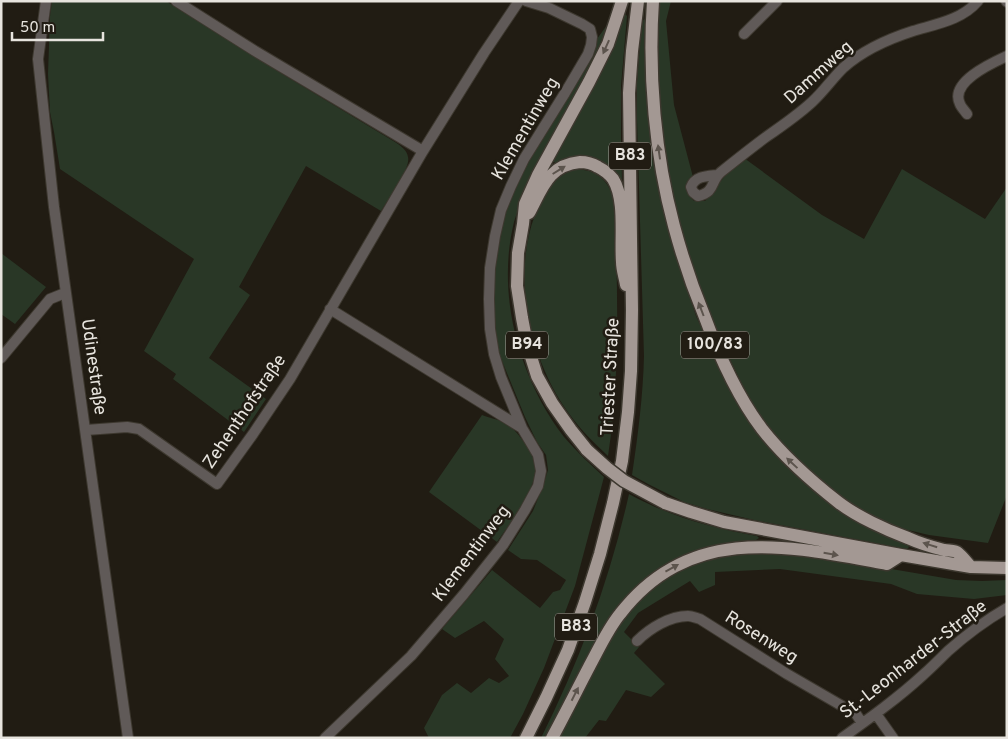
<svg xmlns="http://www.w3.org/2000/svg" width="1008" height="739" viewBox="0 0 1008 739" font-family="Overpass,sans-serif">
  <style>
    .green { fill: #293726 }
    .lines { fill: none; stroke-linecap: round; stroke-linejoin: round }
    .street-casing { stroke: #3d382f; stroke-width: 12 }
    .primary-casing { stroke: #3d382f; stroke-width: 15 }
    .street { stroke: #605a58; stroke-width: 10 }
    .primary { stroke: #a39893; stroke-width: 12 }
    .primary-bridge-casing { stroke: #3d382f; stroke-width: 15; stroke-linecap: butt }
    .primary-bridge { stroke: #a39893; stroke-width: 12 }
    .oneway { fill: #5c544d }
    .labels { text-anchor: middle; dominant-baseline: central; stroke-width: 5; stroke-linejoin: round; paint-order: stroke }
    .shield { fill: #211c13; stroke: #aca8a1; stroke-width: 1 }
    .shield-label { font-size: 16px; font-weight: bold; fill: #e7e4de }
    .street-label { font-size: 18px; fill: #e7e4de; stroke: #211c13 }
  </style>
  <rect width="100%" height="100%" fill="#211c13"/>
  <path class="green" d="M52,1H166L279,72L395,142C401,146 407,150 408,157C411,168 388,200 381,211L306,166L239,287L250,295L209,358L266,399L244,432L173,379L176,374L144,351L194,259L60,169L54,132L50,112L48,74L50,16Z
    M659,1H671L666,21L674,105L693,177L689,183V195L694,201H705C714,192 720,181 729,171C733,166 739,162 744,158L822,215L864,239L902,169L985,219L1007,187V495L988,543L929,535L891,526L859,510L832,492L778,441L759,415L741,382L724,347L705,301L691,263L671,188L661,122L656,55Z
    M625,14L627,16L621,86V137L622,181H620C604,157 582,149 556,163L553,162L552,158L623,16Z
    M645,19L647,21L646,55L684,279L696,316L718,364L794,472L814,491L836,507L908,545L909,547L907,549L754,520L707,509L684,502L648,484L632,475C638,435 643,396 644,356L637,120V82L642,21Z
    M607,25H608C592,66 570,104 550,143C541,160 530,176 524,194C520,203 517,213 514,222C496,295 519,378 564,437C576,451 590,464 604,477L575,586L544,668L523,714L510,738H429L424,728L442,695L457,683L471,693L489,678L499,683L509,676L495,659L504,639L484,621L455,638L442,629L492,570L540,608L553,592L560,590L566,580L537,560L521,559L508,550L533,511L544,483L548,470L546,455L537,442L525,417L500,356L496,341L493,320L496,247L511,192L523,168L597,39Z
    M577,169C600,171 610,182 615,205C617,288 621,373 608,456C592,441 577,426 565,408C529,355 512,275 535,215C543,194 554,175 577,169Z
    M1,253L46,287L15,324L1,314Z
    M482,415C489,418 498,419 505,423C512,426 519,435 524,442C529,448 533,454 535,462C539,489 511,521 497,542L429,492Z
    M629,494C669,516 712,528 757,536L759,538L756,540C694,545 659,561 617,608L546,738H541C580,660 610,579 629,494Z
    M760,550L827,558L956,580L982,581L1007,580V595L974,599L917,594L891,584L780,569L715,572V585L699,592L690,581L638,613L624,632L639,647L634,653L665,684L651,697L626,690L606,721L599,720L585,738H559C571,715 582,693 594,670C604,651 614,631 627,614C648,587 681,564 715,557C729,553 745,552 760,550Z"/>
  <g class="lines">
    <defs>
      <path id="street" d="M46,1L38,59L54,207L128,738
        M176,1L255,51L423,151
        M1006,1L1007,2
        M744,34L777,1
        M967,114C965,111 961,107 960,104C949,82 992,63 1007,56
        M717,175C707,176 695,176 691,187L693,192L698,196C716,192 710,181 721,172C736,160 751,148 766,137C782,126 798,115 812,102C823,92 832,79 843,68C863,50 888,39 913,31C936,24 962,20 978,1
        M330,309L522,428
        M1,358L50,299L65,293
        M86,430L127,427L139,429L217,484L253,434L290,379L423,151L484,53L519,1
        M637,641C650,628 670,616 688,616C692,616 696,618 700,619L787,674L856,714L862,723
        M876,714L893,738
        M325,738L411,656L464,594L503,545L525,510L538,486L541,471L538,455L522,428L501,377L494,354L490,329L489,299L490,268L495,236L501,210L511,186L524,159L565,93L588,54L591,45L592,37L590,29L582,24L549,8L526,1
        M842,738C870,718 898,698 923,675C932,667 940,659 948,651C966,635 986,620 1007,608"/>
      <path id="primary" d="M653,1C648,73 655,156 674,226C682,256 692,286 704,315C718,353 737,396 762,429C784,457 810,480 838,502C856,516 886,530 908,538C919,543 932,547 944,550C949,551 955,550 958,553C963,557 967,563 971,567
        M529,213C542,189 548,165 580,162C586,162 593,164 598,167C604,170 609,174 613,179C626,200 620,238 622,262C622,270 625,278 626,285
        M587,450L571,430L552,403L537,376L527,344L522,318L517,286L518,253L523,224L525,204L538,175L589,82L608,44L622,1
        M665,503L691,512L724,522L901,555L971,567L1007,568
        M526,738L546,698L568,650L585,602L600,554L613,503L622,461L628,412L631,371L632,310L629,93L632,51L638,1
        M552,738C565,714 577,690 589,667C599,649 607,630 620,614C691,522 789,546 887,564L901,555"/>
    </defs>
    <use href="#street" class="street-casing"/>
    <use href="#primary" class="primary-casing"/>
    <use href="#street" class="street"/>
    <use href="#primary" class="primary"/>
    <defs>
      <path id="primary-bridge" d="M587,450L607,468L624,481L665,503"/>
    </defs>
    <use href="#primary-bridge" class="primary-bridge-casing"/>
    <use href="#primary-bridge" class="primary-bridge"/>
  </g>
  <defs><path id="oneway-solid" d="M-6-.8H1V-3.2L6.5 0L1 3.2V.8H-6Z" transform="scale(1.25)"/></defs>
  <g class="oneway">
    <use href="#oneway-solid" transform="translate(606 47) rotate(114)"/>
    <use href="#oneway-solid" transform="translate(659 152) rotate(-98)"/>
    <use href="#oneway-solid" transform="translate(559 170) rotate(-32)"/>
    <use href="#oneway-solid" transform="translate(701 309) rotate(-111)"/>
    <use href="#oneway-solid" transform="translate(792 463) rotate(-137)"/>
    <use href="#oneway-solid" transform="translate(930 545) rotate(-163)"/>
    <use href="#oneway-solid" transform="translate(831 554) rotate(10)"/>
    <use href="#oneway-solid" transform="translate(672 568) rotate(-29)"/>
    <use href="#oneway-solid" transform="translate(575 694) rotate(-63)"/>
  </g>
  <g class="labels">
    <g class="shield">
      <rect x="609" y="142.5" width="42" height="27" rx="4"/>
      <rect x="506" y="331.5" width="42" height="27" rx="4"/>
      <rect x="681" y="331.5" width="68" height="27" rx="4"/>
      <rect x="555" y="613.5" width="42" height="27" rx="4"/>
    </g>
    <g class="shield-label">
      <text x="630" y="156">B83</text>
      <text x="527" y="345">B94</text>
      <text x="715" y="345">100/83</text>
      <text x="576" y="627">B83</text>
    </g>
    <g class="street-label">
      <text transform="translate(819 73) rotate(-42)">Dammweg</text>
      <text transform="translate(526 129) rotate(-60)">Klementinweg</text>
      <text transform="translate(93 367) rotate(82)">Udinestraße</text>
      <text transform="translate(611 377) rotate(-87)">Triester Straße</text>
      <text transform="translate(245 412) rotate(-56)">Zehenthofstraße</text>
      <text transform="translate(472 554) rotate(-53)">Klementinweg</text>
      <text transform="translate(761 638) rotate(32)">Rosenweg</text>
      <text transform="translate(914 660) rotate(-38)">St.-Leonharder-Straße</text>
    </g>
  </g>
  <rect width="1008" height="739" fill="none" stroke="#e7e4de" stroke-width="5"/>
  <path d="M12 32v8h91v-8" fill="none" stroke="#e7e4de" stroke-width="2.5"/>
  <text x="20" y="32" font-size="15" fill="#e7e4de" stroke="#211c13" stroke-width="4" paint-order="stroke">50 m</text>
</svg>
